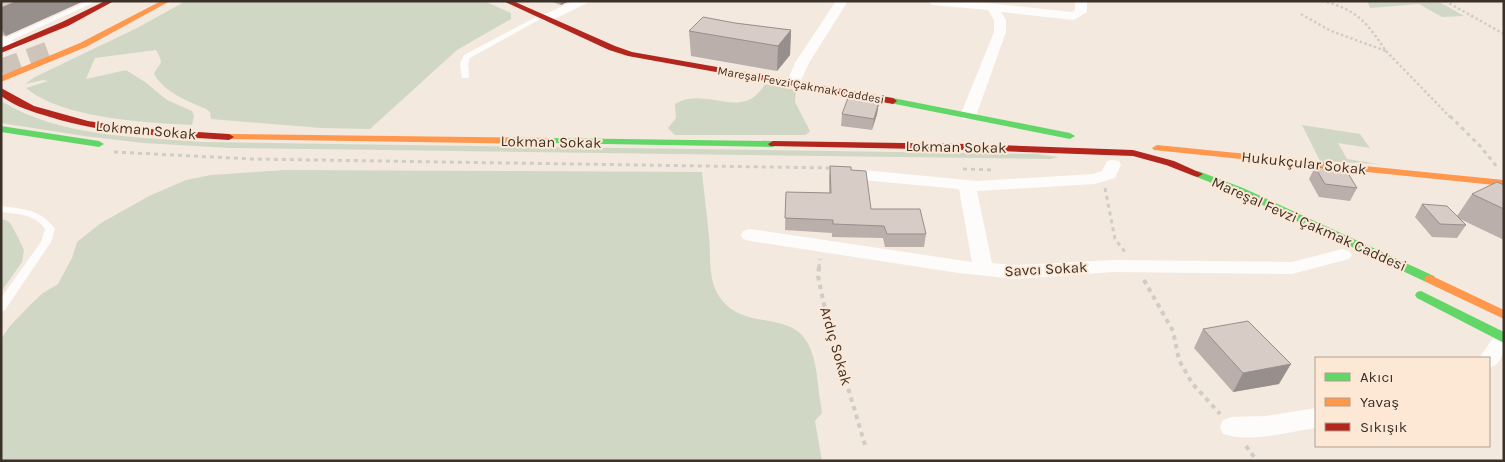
<svg xmlns="http://www.w3.org/2000/svg" width="1505" height="462" viewBox="0 0 1505 462" font-family="Karla,sans-serif">
  <style>
    .green { fill: #d0d8c5 }
    .lines { fill: none; stroke-linecap: round; stroke-linejoin: round }
    .highway-tunnel { stroke: #cfc4ba; stroke-width: 20; stroke-dasharray: 20 10; stroke-linecap: butt }
    .path-far2 { stroke: #d0ccc7; stroke-width: 2.5; stroke-dasharray: 2.5 2.5; stroke-linecap: butt }
    .path-far1 { stroke: #d0ccc7; stroke-width: 3; stroke-dasharray: 4 4; stroke-linecap: butt }
    .path { stroke: #d0ccc7; stroke-width: 4; stroke-dasharray: 4.5 4.5; stroke-linecap: butt }
    .lane { fill: #fdfcfa; fill-rule: evenodd }
    .street { fill: #fdfcfa; fill-rule: evenodd }
    .fast { fill: #63d668; fill-rule: evenodd }
    .slow { fill: #ff974d; fill-rule: evenodd }
    .jam { fill: #b3261e; fill-rule: evenodd }
    .wall { fill: #baafaa }
    .shaded-wall { fill: #978f8b }
    .building { fill: #d8ccc6; stroke: #978f8b }
    .labels { text-anchor: middle; dominant-baseline: central; stroke-width: 4; stroke-linejoin: round; paint-order: stroke }
    .far-street-label { font-size: 12px; fill: #3b3128; stroke: #fde8d6 }
    .street-label { font-size: 15px; fill: #3b3128; stroke: #fde8d6 }
  </style>
  <rect width="100%" height="100%" fill="#f4e9df"/>
  <path class="green" d="M186,1H484L511,13V19L457,50L370,129L321,128L211,119L210,112L206,109C188,101 165,93 154,74C160,60 165,67 156,50L95,58L86,79L126,70L145,82L167,100L192,111L194,116L192,125C146,123 61,118 26,88L48,81L43,80L25,84L35,77L137,28Z
    M1367,1H1438L1464,16L1442,17L1419,4L1370,8Z
    M765,84L796,90L795,102L810,131L806,135H675L668,128L676,118L675,104C706,85 742,123 765,84Z
    M1,101C60,137 136,137 203,142L1036,154L1059,157L1050,159L230,148L143,143L84,136L1,123Z
    M1302,125L1360,134L1370,148L1338,143L1347,159L1378,164L1320,161Z
    M285,170L702,172C704,193 707,215 709,236C711,255 708,275 717,293C740,333 788,309 807,342C818,361 817,385 821,405L822,413L815,421L822,461H1V339L10,326L31,304L43,293L58,284L72,258L77,242L101,223L149,196L186,180L211,175Z
    M1,219C4,220 7,220 9,222C11,223 22,245 24,250L22,262L1,292Z"/>
  <g class="lines">
    <path class="highway-tunnel" d="M1,69L52,50"/>
    <path class="path-far2" d="M1445,1L1504,34
      M1301,14L1331,31L1386,51C1367,23 1357,9 1322,1
      M1386,51L1451,118"/>
    <path class="path-far1" d="M1450,116L1481,147L1497,167
      M114,152L252,159L832,168
      M963,169L995,170
      M1105,188L1115,239L1125,252
      M819,268L820,259"/>
    <path class="path" d="M819,267L818,276L826,314L865,445
      M1144,280L1173,331L1179,360L1192,383L1220,414
      M1246,446L1257,461"/>
    <path class="lane" d="M88,1H97L1,45V40Z
      M542,14L545,16L544,17L470,58L468,64L469,76L468,78H462L460,64L464,55Z
      M1,206C23,209 41,209 55,229L51,242L5,310L1,311V298L41,242L45,229C35,214 18,214 1,212Z"/>
    <path class="street" d="M574,1H591L551,21H543L541,18L543,15Z
      M836,1H848L809,63L799,85H789L787,82L795,63Z
      M927,1H969L1072,12L1075,10V1H1087V12L1074,20L1001,12L1006,20V32L976,116L973,119H963L960,116L994,32V20L988,10L933,5Z
      M1,36L19,43L21,46L14,50L1,45Z
      M1113,160L1119,161L1121,165L1115,178L1095,184L977,191L992,263L1015,265L1113,260L1292,262L1342,249L1349,251L1352,255L1349,259L1292,274L1113,272L1015,279L959,273L750,241L743,239L741,235L743,231L750,229L972,262L959,189L863,180L857,179L854,175L857,171L863,170L977,181L1093,174L1102,171L1107,161Z
      M1504,332C1504,348 1505,363 1489,368V358H1479L1496,334Z
      M1316,408V428C1288,432 1251,443 1223,434L1220,427L1223,420L1232,417L1265,416Z"/>
    <path class="fast" d="M893,98L1070,133L1075,136L1070,139L890,103V99Z
      M1,126L99,141L104,144L99,147L1,132Z
      M550,138L773,141L778,144L773,147L547,143L545,141L547,139Z
      M1198,171L1243,188L1434,276L1436,279L1434,282H1426L1235,192L1194,176L1193,174L1194,172Z
      M1421,291L1504,332V343L1417,298L1415,295L1417,292Z"/>
    <path class="slow" d="M161,1H170L86,47L1,82V76L80,43Z
      M229,134L550,138L555,141L550,144L226,139V135Z
      M1157,145L1504,180V186L1154,150L1152,148Z
      M1430,275L1504,310V319L1426,282L1424,279L1426,276Z"/>
    <path class="jam" d="M105,1H114L68,26L1,53V48L62,22Z
      M503,1H513L615,46L632,52L893,98L897,101L893,104L628,56L609,50Z
      M1,88L34,106L88,121L134,128L229,134L234,137L229,140C169,136 108,135 50,117C33,112 16,107 1,96Z
      M773,141L969,144L1133,150L1174,161L1203,174L1198,177L1194,176L1166,165L1133,156L969,150L770,146L768,144Z"/>
  </g>
  <path class="wall" d="M1,1L6,36L1,35Z
    M550,1H569L561,5Z
    M735,23L791,30L790,55L777,71L691,56L689,31Z
    M879,102L877,114L872,130L841,126L842,114Z
    M830,166L851,170L871,209L926,234L924,247H885L883,238L832,237V233L785,230L786,192L829,193V178Z
    M1315,167L1357,188L1350,201L1319,197L1309,179Z
    M1504,185V240L1458,218L1466,225L1457,238L1432,237L1415,217L1422,204L1457,216L1472,194Z
    M1203,329L1279,384L1233,392L1194,348Z"/>
  <path class="shaded-wall" d="M17,1H84L6,36L1,28V8Z
    M560,1H569L561,5Z
    M791,30L790,55L777,71L778,46Z
    M879,102L877,114L872,130L874,119Z
    M1291,364L1279,384L1233,392L1243,373Z"/>
  <path class="building" d="M1,1H17L1,8Z
    M703,17L735,23L791,30L778,46L689,31Z
    M848,98L879,102L874,119L842,114Z
    M830,166L851,167V170L866,171L871,209H920L926,234H887L884,226L833,224V220L785,218L786,192L831,193Z
    M1315,167L1346,170L1357,188L1325,184Z
    M1497,182L1504,185V209L1472,194Z
    M1422,204L1447,206L1466,225L1440,224Z
    M1248,321L1291,364L1243,373L1203,329Z"/>
  <g class="labels">
    <g class="far-street-label">
      <text transform="translate(801 85) rotate(10)">Mareşal Fevzi Çakmak Caddesi</text>
    </g>
    <g class="street-label">
      <text transform="translate(146 130) rotate(5)">Lokman Sokak</text>
      <text transform="translate(551 142) rotate(1)">Lokman Sokak</text>
      <text transform="translate(956 147) rotate(1)">Lokman Sokak</text>
      <text transform="translate(1304 163) rotate(6)">Hukukçular Sokak</text>
      <text transform="translate(1309 224) rotate(24)">Mareşal Fevzi Çakmak Caddesi</text>
      <text transform="translate(1046 269) rotate(-3)">Savcı Sokak</text>
      <text transform="translate(836 346) rotate(74)">Ardıç Sokak</text>
    </g>
  </g>
  <rect width="1505" height="462" fill="none" stroke="#3b3128" stroke-width="5"/>
  <rect x="1315" y="357" width="175" height="90" fill="#fde8d6" stroke="#af9f90"/>
  <rect x="1325" y="373" width="25" height="8" fill="#63d668" stroke="#af9f90"/>
  <text x="1360" y="382" font-size="15" fill="#3b3128">Akıcı</text>
  <rect x="1325" y="398" width="25" height="8" fill="#ff974d" stroke="#af9f90"/>
  <text x="1360" y="407" font-size="15" fill="#3b3128">Yavaş</text>
  <rect x="1325" y="423" width="25" height="8" fill="#b3261e" stroke="#af9f90"/>
  <text x="1360" y="432" font-size="15" fill="#3b3128">Sıkışık</text>
</svg>
